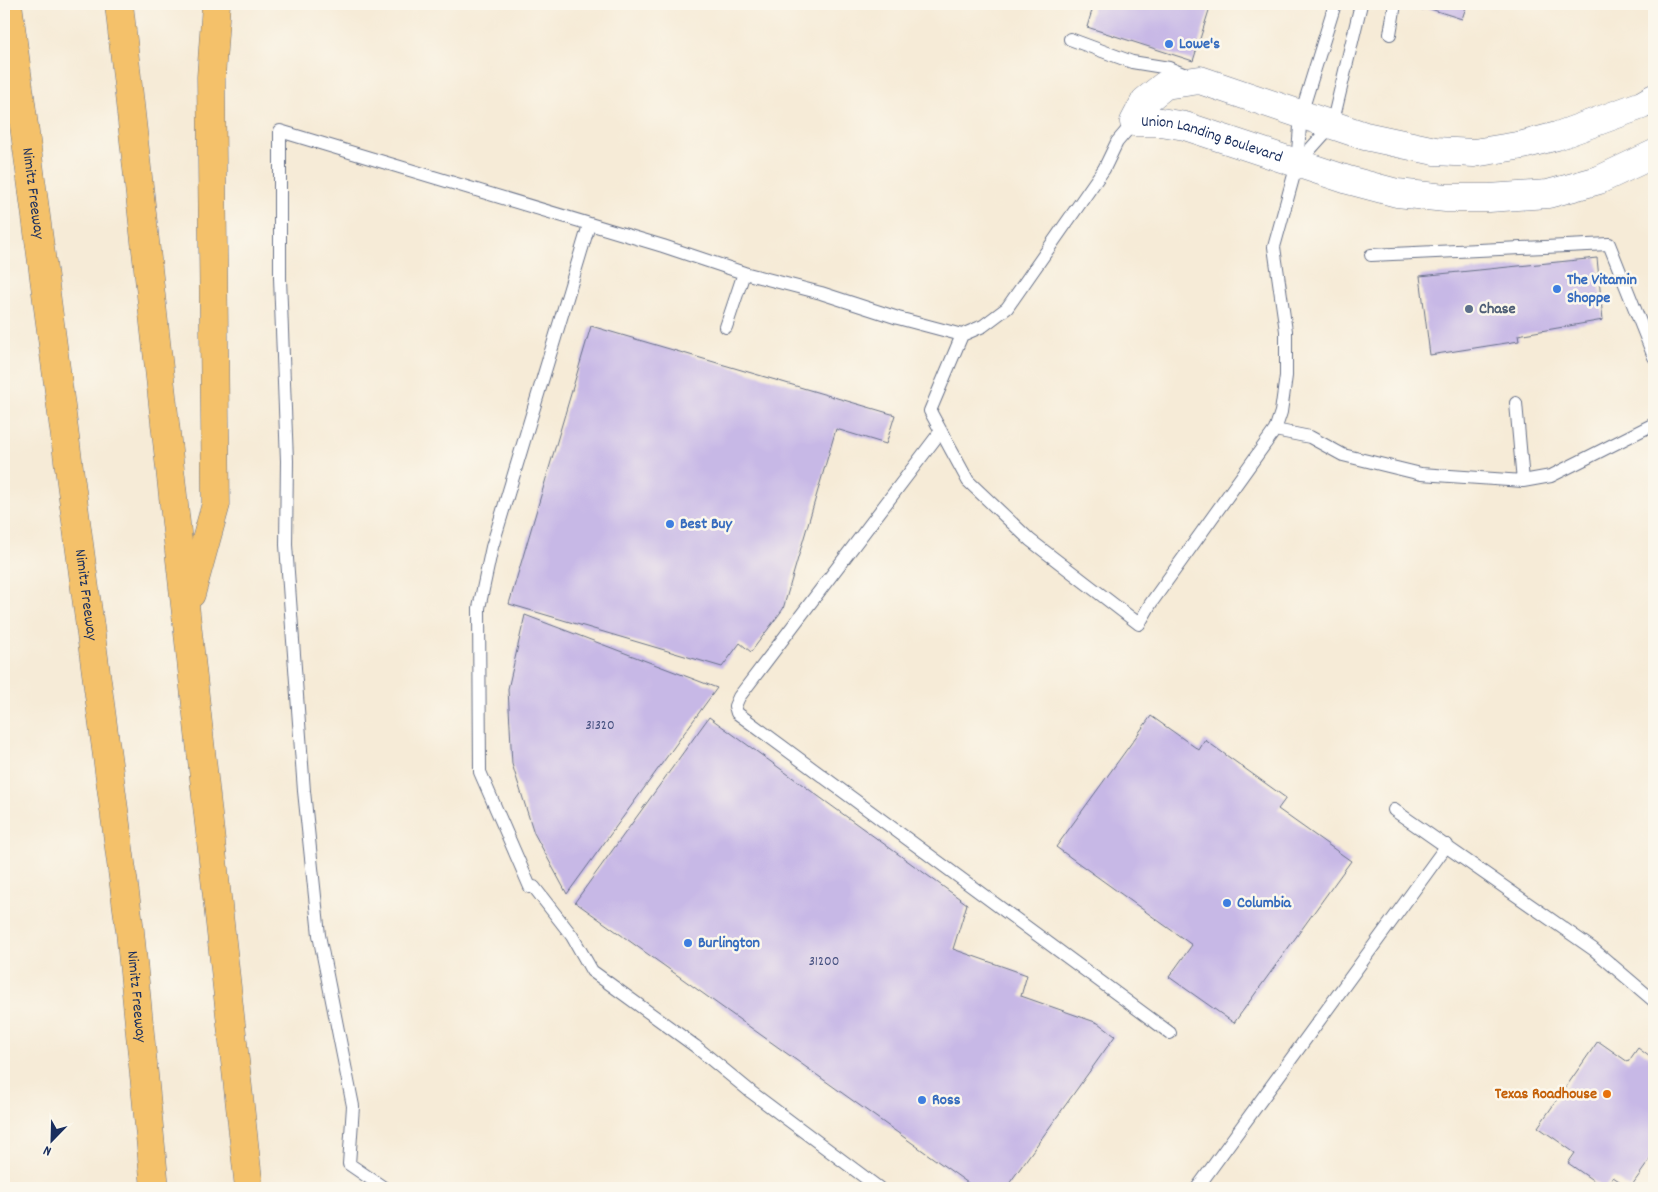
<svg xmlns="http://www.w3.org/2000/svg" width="1658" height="1192" viewBox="0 0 1658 1192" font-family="Dekko,sans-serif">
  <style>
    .building { fill: #c7b8e6 }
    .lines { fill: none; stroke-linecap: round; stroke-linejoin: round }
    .service-casing { stroke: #687188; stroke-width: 14 }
    .tertiary-casing { stroke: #687188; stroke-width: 29 }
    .motorway-casing { stroke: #687188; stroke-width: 29 }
    .service { stroke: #fff; stroke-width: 12 }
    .tertiary { stroke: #fff; stroke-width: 28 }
    .motorway { stroke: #f4c16a; stroke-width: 28 }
    .shop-dot { fill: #3f7fe0; stroke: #fbf7ec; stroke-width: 2 }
    .service-dot { fill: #5c6f8a; stroke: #fbf7ec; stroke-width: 2 }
    .food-dot { fill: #e8710a; stroke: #fbf7ec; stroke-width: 2 }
    .labels { text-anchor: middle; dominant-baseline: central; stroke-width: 5; stroke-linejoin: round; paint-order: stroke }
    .number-label { font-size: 14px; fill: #465180 }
    .shop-label { font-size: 16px; font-weight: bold; fill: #366cbe; stroke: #fbf7ec; text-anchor: start }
    .street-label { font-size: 16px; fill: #1b2f5e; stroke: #fbf7ec }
    .service-label { font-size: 16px; font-weight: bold; fill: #4e5e75; stroke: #fbf7ec; text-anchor: start }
    .food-label { font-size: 16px; font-weight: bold; fill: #c56008; stroke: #fbf7ec; text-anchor: end }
  </style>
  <rect width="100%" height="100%" fill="#fbf7ec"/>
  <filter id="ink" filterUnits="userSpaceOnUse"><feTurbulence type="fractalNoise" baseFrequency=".02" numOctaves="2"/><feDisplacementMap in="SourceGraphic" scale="10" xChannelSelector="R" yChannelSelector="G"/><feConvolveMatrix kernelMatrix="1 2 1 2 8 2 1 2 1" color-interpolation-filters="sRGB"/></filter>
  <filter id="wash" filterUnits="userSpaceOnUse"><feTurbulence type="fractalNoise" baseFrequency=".0096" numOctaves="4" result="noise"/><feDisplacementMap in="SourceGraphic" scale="20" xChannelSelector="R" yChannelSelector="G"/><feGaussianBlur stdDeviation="1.12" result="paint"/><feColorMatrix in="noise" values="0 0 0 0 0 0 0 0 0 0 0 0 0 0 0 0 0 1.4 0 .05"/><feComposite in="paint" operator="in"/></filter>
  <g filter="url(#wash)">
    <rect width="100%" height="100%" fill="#f6ebd7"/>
    <g id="blocks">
      <path class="building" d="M1094,4H1211L1193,61L1087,27Z
        M1406,4H1467L1462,19L1424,7L1423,10Z
        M1597,258L1603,320L1518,335L1519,341L1430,355L1420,276Z
        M591,326L895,415L886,444L836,429L783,609L751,652L740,643L722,667L509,604Z
        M525,615L717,688L567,894L534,833L512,764L508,689Z
        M1151,716L1199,750L1205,740L1286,798L1278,809L1351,861L1234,1023L1169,977L1192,945L1056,847Z
        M709,717L967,904L953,949L1027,975L1021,996L1098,1023L1115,1036L1006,1188H975L575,902Z
        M1598,1041L1628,1062L1638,1048L1654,1060V1154L1630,1188L1613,1177L1604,1188L1568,1163L1575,1153L1538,1127Z"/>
    </g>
  </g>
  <g filter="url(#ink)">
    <use href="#blocks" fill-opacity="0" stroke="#687188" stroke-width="1"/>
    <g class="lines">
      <defs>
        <path id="service" d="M1390,34L1395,4
          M1070,39L1132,62L1169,68L1188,76
          M1297,164L1332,125L1361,4
          M589,225L492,547L479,608L480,772L530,887H534L572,936L592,971L695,1046L751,1092L879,1188
          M1371,255L1609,244L1654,357
          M726,327L744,273
          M962,335L930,411L968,481L1030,540L1139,624L1151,603L1275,430L1281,412L1286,376V331L1274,247L1297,164L1301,114L1335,4
          M1516,403L1523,481
          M1275,430L1310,437L1343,455L1421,474L1523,481L1551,476L1654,424
          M941,431L739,697L735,706L737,713L1170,1033
          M1394,810L1593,949L1654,1001
          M384,1188L349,1164L353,1106L319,935L304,791L286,545L287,461L280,278V131L663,246L744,273L821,293L898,318L962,335L983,326L1007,308L1104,169L1117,142L1134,122
          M1197,1188L1447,845"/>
        <g id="tertiary">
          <path id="s1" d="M1654,98L1642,105L1557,136L1523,145L1474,153L1435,151L1365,136L1200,80L1165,85L1145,101L1134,122H1161L1185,126L1348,180L1397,193L1446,198H1489L1548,194L1599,180L1654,154"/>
        </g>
        <g id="motorway">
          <path id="s2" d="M8,4L130,931L155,1188"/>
          <path d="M119,4L249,1188"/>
          <path d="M191,594L216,504L211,77L216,4"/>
        </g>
      </defs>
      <use href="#service" class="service-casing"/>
      <use href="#tertiary" class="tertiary-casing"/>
      <use href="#motorway" class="motorway-casing"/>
      <use href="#service" class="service"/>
      <use href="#tertiary" class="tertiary"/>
      <use href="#motorway" class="motorway"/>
    </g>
  </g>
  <g class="shop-dot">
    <circle cx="1169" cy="44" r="5"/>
    <circle cx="1557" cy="289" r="5"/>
    <circle cx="670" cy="524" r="5"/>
    <circle cx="1227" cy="903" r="5"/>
    <circle cx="688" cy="943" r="5"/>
    <circle cx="922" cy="1100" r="5"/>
  </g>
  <circle class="service-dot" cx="1469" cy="309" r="5"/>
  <circle class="food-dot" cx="1607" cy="1094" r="5"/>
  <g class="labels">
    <g class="number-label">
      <text x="600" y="726">31320</text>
      <text x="824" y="962">31200</text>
    </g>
    <g class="shop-label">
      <text x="1179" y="44">Lowe's</text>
      <text x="1567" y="280">The Vitamin<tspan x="1567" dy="18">Shoppe</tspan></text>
      <text x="680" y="524">Best Buy</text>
      <text x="1237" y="903">Columbia</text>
      <text x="698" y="943">Burlington</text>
      <text x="932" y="1100">Ross</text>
    </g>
    <g class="street-label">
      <text stroke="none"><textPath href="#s1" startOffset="639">Union Landing Boulevard</textPath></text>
      <text stroke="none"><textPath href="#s2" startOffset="191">Nimitz Freeway</textPath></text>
      <text stroke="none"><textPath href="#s2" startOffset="596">Nimitz Freeway</textPath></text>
      <text stroke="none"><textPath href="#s2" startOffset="1001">Nimitz Freeway</textPath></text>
    </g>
    <g class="service-label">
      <text x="1479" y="309">Chase</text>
    </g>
    <g class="food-label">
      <text x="1597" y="1094">Texas Roadhouse</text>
    </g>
  </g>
  <rect width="1658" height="1192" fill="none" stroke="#fbf7ec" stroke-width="20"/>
  <g transform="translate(52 1140) rotate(203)" stroke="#fbf7ec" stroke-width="4" paint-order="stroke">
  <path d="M0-4L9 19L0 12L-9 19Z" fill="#1b2f5e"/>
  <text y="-8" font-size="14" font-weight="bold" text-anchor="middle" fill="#1b2f5e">N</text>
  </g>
</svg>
